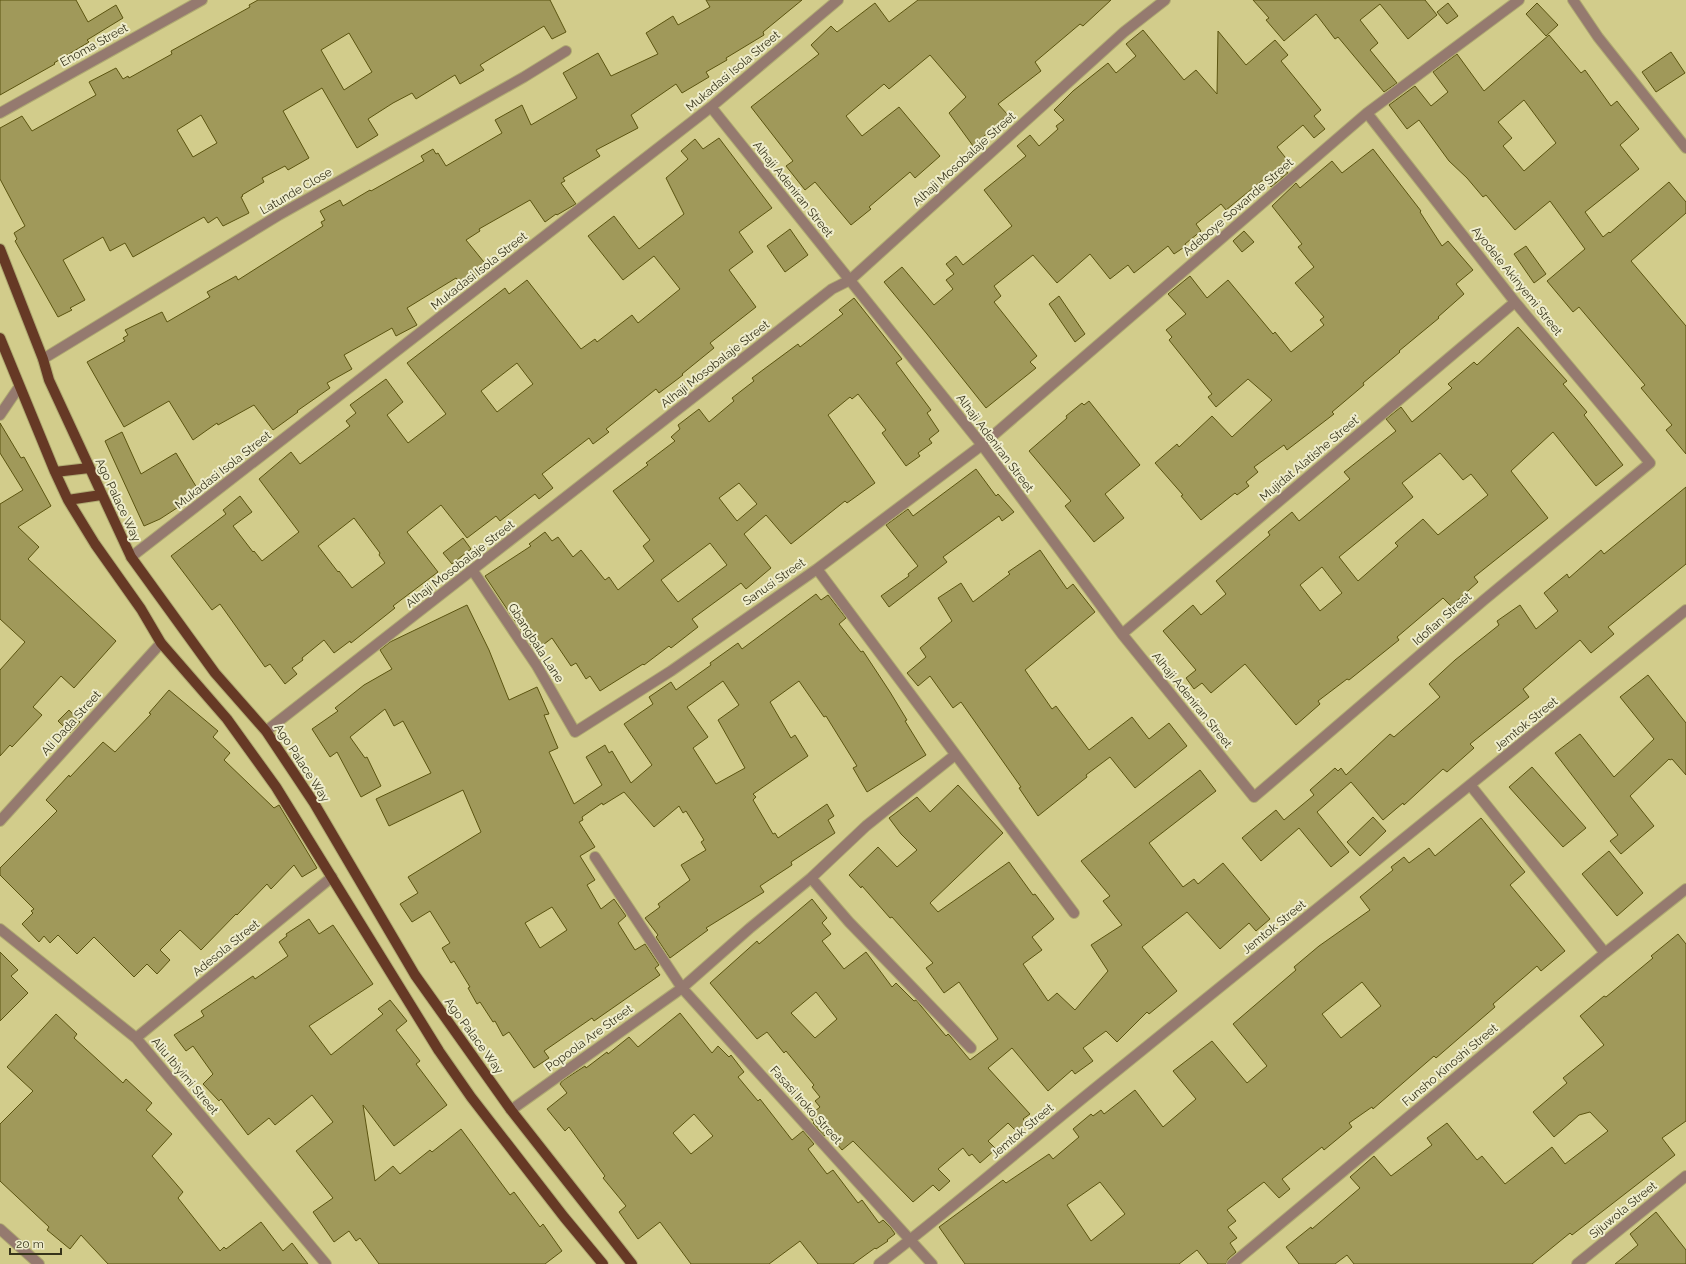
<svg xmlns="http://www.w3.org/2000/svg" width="1686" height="1264" viewBox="0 0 1686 1264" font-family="Raleway,sans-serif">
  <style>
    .building { fill: #a0995a; stroke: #5b5410; fill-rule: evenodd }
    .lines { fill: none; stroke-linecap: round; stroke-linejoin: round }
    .minor-casing { stroke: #b0ab72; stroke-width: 12 }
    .major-casing { stroke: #b0ab72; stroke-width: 12 }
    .minor { stroke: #957a6f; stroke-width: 10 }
    .major { stroke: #663925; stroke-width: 10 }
    .labels { text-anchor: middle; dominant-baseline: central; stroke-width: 4; stroke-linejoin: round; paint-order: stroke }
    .street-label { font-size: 12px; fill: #37341a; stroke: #eeeccb }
  </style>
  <rect width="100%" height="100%" fill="#d2cc8b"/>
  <path class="building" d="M0,0H76L88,22L116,5L123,18L87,40L89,42L54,63L55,64L0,95Z
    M258,0H550L566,32L552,39L544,26L480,65L484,70L460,84L455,75L416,99L412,93L393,103L368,119L378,135L357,148L322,88L283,111L309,158L288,170L285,166L262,178L264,182L242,195L243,196L241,197L249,213L223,226L217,217L208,223L204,217L133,257L125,243L110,251L103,237L63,260L85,300L70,308L72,310L58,317L15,241L17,239L14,233L25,226L0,179V128L22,116L32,131L96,95L89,82L116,68L123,79L128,76L129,78L172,54L171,51L250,7L249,5ZM349,33L372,72L344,90L321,50ZM201,115L217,143L193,157L177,130Z
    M706,0H802L763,32L764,35L726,58L727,60L706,72L709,77L682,93L676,84L631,115L638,128L596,150L600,156L563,178L565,181L561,183L576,204L574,205L557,215L556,214L545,222L530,200L479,229L480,231L466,240L488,267L463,286L456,278L407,308L417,325L396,336L392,328L344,355L352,369L327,383L330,388L297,411L298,412L273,430L254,405L218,425L217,423L193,440L169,401L124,427L87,362L125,341L123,338L128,335L125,330L162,312L167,322L210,297L207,292L236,276L238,280L323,226L321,222L325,220L320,211L340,200L343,206L370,190L371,191L424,161L421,156L433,149L436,154L438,153L446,166L502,133L495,120L522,105L531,125L577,98L563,73L598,53L611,76L658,54L646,33L673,16L678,25L710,7Z
    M918,0H1111L1083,26L1080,24L1035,62L1041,71L998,104L1008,115L983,137L987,142L976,150L949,113L966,97L930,55L889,89L884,84L846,116L862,136L899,107L940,156L915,178L910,172L869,207L871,209L851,225L815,182L805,190L786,166L793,161L751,107L819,54L811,45L831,26L837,32L875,3L889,22Z
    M1253,0H1425L1437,15L1408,39L1380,4L1360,20L1378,43L1370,50L1397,83L1384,92L1338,37L1335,39L1316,14L1284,41L1266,20L1269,18Z
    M1448,3L1458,16L1447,24L1437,12Z
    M1537,3L1558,25L1546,36L1526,14Z
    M1143,30L1184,80L1196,70L1217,94L1218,31L1246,65L1275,40L1288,55L1281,61L1321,110L1314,116L1325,129L1314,138L1303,125L1277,147L1289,162L1283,167L1288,173L1271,187L1264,179L1226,210L1221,204L1196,224L1201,231L1185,244L1186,246L1174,254L1168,246L1134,273L1128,265L1110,279L1090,254L1057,283L1033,255L994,286L1001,296L994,302L1037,356L1030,362L1036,368L986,408L927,334L884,282L902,267L934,305L953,289L946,280L954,274L946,264L956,256L963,265L1012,226L984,190L1026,156L1017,146L1030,135L1039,146L1058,129L1056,126L1064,120L1054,110L1073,91L1108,63L1116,73L1136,56L1126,44Z
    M1549,35L1581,73L1585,70L1611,106L1617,101L1639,129L1620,145L1639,169L1585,212L1603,237L1609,232L1610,233L1669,182L1686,202V213L1631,261L1686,326V454L1666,430L1672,425L1641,388L1645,385L1579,307L1573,312L1547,281L1585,249L1550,201L1515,230L1486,195L1483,197L1467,178L1449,161L1419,120L1407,129L1389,105L1415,86L1431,106L1448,92L1433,72L1457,54L1484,91ZM1524,100L1556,143L1524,171L1503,146L1512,138L1498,122Z
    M1671,52L1685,73L1656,92L1642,72Z
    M719,138L772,208L739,232L753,252L729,270L756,307L710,343L714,348L682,374L683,375L659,393L656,389L606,429L609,432L593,444L589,438L542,474L553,488L539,499L535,494L500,521L496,516L467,538L441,505L407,532L438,572L393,606L395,608L351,643L350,641L334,653L324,640L302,658L303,660L292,668L297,674L285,684L270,664L265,667L220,604L212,610L171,556L226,514L223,510L240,496L252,512L233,526L253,552L254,551L262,561L299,532L259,479L291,452L300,464L350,426L346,421L356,413L350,405L386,379L403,402L387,415L408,443L446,414L407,363L505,288L509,294L527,280L581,349L595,339L597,342L632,315L638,323L680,289L654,256L623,280L588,236L614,216L639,249L684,214L666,178L688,159L681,151L695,139L703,149ZM517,363L533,384L497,412L481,391ZM354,518L380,553L379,555L385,563L352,588L339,571L338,572L318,546Z
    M1373,149L1421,211L1420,212L1442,246L1448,241L1473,270L1456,284L1464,294L1438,317L1439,318L1399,351L1400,352L1363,383L1364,385L1332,412L1334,414L1287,450L1284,445L1254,467L1258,472L1246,482L1249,486L1237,495L1235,493L1201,520L1181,496L1183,495L1155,463L1177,444L1179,447L1212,416L1232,437L1272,400L1248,379L1216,407L1208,397L1212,394L1169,340L1172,337L1166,330L1186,314L1168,294L1190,276L1207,298L1228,280L1273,334L1275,332L1291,352L1324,325L1320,320L1324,317L1295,283L1314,267L1298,247L1302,244L1272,206L1296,183L1300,188L1332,161L1342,173Z
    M790,229L808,255L785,272L767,246Z
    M1244,231L1254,242L1242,252L1233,241Z
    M1526,246L1546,274L1534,283L1514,254Z
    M1059,296L1085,334L1075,342L1049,304Z
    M854,298L902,359L896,363L931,410L927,413L939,431L929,439L932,443L918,453L920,456L906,466L882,433L886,430L858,394L852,399L850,397L828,415L875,483L847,503L845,501L791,544L766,515L744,534L771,568L746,589L741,583L692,619L698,627L671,648L669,646L644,665L643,664L600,691L590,676L586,679L576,663L571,666L552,638L535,651L485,576L531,546L529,544L545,532L552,541L558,537L573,557L581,550L605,580L609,577L618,590L654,561L643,546L650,540L613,491L648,465L646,463L675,441L671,437L680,429L678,425L699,409L709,422L734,401L732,398L754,381L752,378L798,344L800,347L843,314L839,310ZM739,483L757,504L737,521L719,498ZM710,543L727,565L678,602L661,580Z
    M1518,327L1567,381L1563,384L1587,412L1584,415L1623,465L1596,486L1553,432L1511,471L1548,518L1474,577L1478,582L1451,606L1443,598L1397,637L1399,640L1349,680L1347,679L1318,701L1320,704L1296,725L1245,664L1211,693L1202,683L1194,689L1186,678L1196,670L1163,631L1193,605L1201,615L1226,594L1216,581L1270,535L1268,532L1292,512L1299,521L1350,479L1344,472L1396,431L1386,419L1401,407L1412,422L1452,388L1448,384L1474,362L1477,365ZM1440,453L1463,480L1471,474L1488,495L1438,535L1423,519L1395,543L1398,546L1358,581L1339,557L1413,497L1402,483ZM1322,567L1342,593L1320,611L1300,585Z
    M1089,401L1140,465L1105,494L1124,518L1094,542L1065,506L1071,501L1029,451L1067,418L1066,416L1082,403L1084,405Z
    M0,423L21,458L24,457L51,506L18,527L39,547L28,559L116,641L74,688L61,676L33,707L42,715L12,747L10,745L0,756V670L25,642L0,619V504L23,490L0,453Z
    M122,432L141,474L176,453L200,493L160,519L144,526L105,441Z
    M976,469L996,496L998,494L1014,512L1002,521L999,516L943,557L947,562L889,607L881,596L909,576L908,574L918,566L886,525L908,509L913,516Z
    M1686,487V564L1608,627L1614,634L1591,653L1580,640L1523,689L1529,697L1470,744L1474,748L1447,772L1443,769L1404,805L1403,803L1383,820L1351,782L1317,812L1349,852L1331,867L1299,828L1261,861L1242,838L1276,810L1284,820L1314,795L1310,790L1335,768L1338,771L1341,768L1346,775L1390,734L1394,737L1440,697L1429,684L1455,660L1499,625L1497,621L1520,605L1536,629L1558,611L1544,593L1567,574L1569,578L1601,550L1604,554Z
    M463,538L471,549L452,564L443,553Z
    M1040,550L1067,589L1073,584L1095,612L1025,670L1052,709L1056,706L1089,750L1132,717L1149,739L1169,723L1187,746L1135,788L1110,757L1086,775L1087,777L1038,816L1019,788L1021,787L961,702L953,708L930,676L918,686L907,673L926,657L920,648L952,621L938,598L961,583L973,602L1010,574L1008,572Z
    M816,594L821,600L828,595L846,618L839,624L861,652L863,651L890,692L907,720L905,721L926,755L867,792L853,768L857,766L826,716L824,717L799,681L770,702L791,738L795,735L808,756L753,794L756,797L753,800L773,834L775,833L778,838L827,804L834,816L828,820L835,833L791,862L792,865L760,886L764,892L706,928L708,930L670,958L656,937L658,935L645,918L660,907L658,904L690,880L681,865L706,850L701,842L704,840L686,811L683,813L679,806L654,827L624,792L603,805L602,803L582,817L583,820L579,822L595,847L580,856L595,880L587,885L601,909L614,899L626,916L618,923L635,950L645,944L659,965L655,968L660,975L594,1021L592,1018L544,1051L549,1058L534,1068L509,1032L503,1036L495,1021L493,1022L480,1002L477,1004L468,988L470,987L454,961L451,963L442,948L450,943L430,911L412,922L400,904L418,893L408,877L481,832L463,790L389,826L376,799L431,773L403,721L394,726L385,709L350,737L365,758L367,757L381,786L361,797L337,752L330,757L312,729L338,711L335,708L364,685L392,669L380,650L390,642L467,605L489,650L509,700L537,687L549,714L544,715L558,748L549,752L574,804L602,785L586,757L605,745L609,753L612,751L631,783L652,765L624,724L653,704L649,697L671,682L676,690L711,665L710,663L738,643L742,649ZM723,681L739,705L718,720L745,768L716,784L693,748L708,737L687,707ZM552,907L567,930L540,948L525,923Z
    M1648,675L1686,723V775L1672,759L1670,760L1669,759L1630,796L1654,826L1621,854L1610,841L1618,835L1555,753L1580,734L1614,777L1654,739L1620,697Z
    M169,690L218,731L213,737L230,753L224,760L274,808L279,805L317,868L302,877L294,865L271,889L267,884L237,915L236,914L201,950L180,930L160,950L170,960L157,974L147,964L134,977L94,937L77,954L58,935L50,943L44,936L39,942L22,924L33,913L31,911L34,909L0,875V868L57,811L46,800L69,775L70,777L103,742L115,752L151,714L149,713Z
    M69,710L80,722L70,733L58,721Z
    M1532,767L1586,828L1563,847L1509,787Z
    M1200,770L1216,791L1149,843L1183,887L1194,879L1198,884L1223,863L1270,919L1256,931L1249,923L1220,949L1187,912L1142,947L1177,991L1149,1014L1147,1012L1117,1042L1106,1031L1083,1048L1093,1061L1075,1074L1072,1070L1048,1091L1012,1048L988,1068L1030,1114L1023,1119L1027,1123L1017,1132L1008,1123L988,1141L996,1149L980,1163L972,1154L969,1156L963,1148L938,1169L950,1181L939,1191L933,1185L913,1202L853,1141L842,1150L828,1133L824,1136L813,1123L814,1122L809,1116L820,1107L815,1101L820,1097L812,1087L814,1085L786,1051L784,1053L767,1032L757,1039L710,983L757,941L759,944L812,899L827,918L822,923L831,934L822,941L844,969L866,952L892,987L896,983L914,1001L916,1000L946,1036L948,1034L950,1036L970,1060L998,1039L959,982L944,993L926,968L933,963L892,917L890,918L862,886L861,888L849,875L878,847L897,867L917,850L901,834L889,818L917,797L930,812L958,785L1003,833L930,903L938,912L1009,862L1033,895L1035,894L1054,919L1032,937L1042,950L1023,964L1048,1001L1057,993L1075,1010L1108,971L1091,945L1122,925L1103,901L1110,896L1081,861ZM816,992L837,1019L815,1038L791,1013Z
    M1373,817L1386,831L1360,856L1347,842Z
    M1481,818L1525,872L1510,885L1565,951L1541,971L1537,966L1493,1004L1495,1007L1458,1039L1436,1058L1434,1056L1373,1109L1372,1107L1349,1123L1352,1127L1324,1150L1322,1147L1282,1179L1290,1189L1279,1198L1264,1182L1227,1210L1236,1221L1228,1227L1237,1238L1230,1243L1236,1252L1228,1259L1226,1264H1208L1197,1250L1179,1264H965L939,1227L1003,1180L1006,1183L1049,1154L1053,1159L1079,1137L1073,1129L1091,1114L1093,1116L1101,1110L1104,1114L1135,1090L1163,1127L1196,1099L1173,1071L1212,1041L1247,1083L1267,1066L1233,1024L1296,970L1294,967L1319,946L1370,910L1360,897L1393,870L1391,867L1404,857L1409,863L1429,848L1435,856ZM1362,982L1381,1006L1341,1038L1322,1014ZM1100,1182L1125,1214L1091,1241L1067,1205Z
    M1609,851L1643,893L1617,916L1582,874Z
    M309,919L319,934L333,925L373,984L309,1026L331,1055L383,1014L378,1009L390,1000L407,1021L396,1030L420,1061L416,1064L447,1105L394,1146L363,1105L375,1181L393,1166L400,1174L430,1150L432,1152L461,1129L510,1195L514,1192L540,1227L543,1224L562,1251L545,1264H379L360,1238L356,1241L349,1231L334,1242L313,1212L333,1198L296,1151L333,1122L312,1095L275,1125L269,1118L248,1135L221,1099L219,1101L203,1084L213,1074L193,1046L186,1051L174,1035L204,1016L201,1011L253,976L255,979L288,956L279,942L287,936L286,934Z
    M1678,934L1686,944V1121L1662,1138L1675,1155L1572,1235L1570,1233L1532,1264H1354L1347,1255L1335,1264H1299L1286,1247L1311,1227L1312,1229L1360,1188L1350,1177L1374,1156L1391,1176L1432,1145L1427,1138L1447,1123L1477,1160L1482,1156L1505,1184L1552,1147L1565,1164L1608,1131L1590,1112L1579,1115L1554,1137L1533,1112L1567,1083L1563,1078L1604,1045L1580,1016L1604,996L1606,997L1653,958L1651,956Z
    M0,952L18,970L11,976L28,993L0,1021Z
    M680,1013L712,1053L718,1046L729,1057L731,1055L744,1072L738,1077L758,1101L760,1099L792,1140L803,1131L814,1144L808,1149L827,1174L833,1170L858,1203L862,1200L879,1223L883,1220L891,1228L895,1234L887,1240L888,1241L876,1249L875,1248L853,1264H818L800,1241L769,1264H691L660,1222L638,1239L619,1212L626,1206L603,1178L605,1176L569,1127L565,1131L547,1109L567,1093L560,1084L562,1081L585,1066L586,1068L607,1052L608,1054L629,1037L638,1047ZM694,1114L713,1136L691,1154L673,1133Z
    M56,1014L77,1034L74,1038L123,1083L126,1079L152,1103L146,1110L172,1134L152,1156L183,1192L178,1198L220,1251L224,1247L226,1249L261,1222L283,1251L292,1243L308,1264H108L81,1235L70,1249L47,1230L49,1227L0,1181V1124L33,1091L7,1067Z
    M1656,1212L1686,1250V1264H1615L1638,1245L1630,1234Z"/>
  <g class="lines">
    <defs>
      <path id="minor" d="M1573,0L1598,37L1686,148
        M711,107L982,445L1122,634L1254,797L1484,600L1650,463L1515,302L1367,113
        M0,113L202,0
        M43,359L279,215L524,77L566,51
        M0,415L19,387
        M131,557L711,107L838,0
        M817,569L1074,913
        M473,571L537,666L575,732L671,671L817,569L982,445L1367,113L1519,0
        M1122,634L1515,302
        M266,731L832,289L850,280L1124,32L1165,0
        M1471,786L1605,953
        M0,821L161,643
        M595,857L682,988L932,1264
        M811,878L849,922L971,1048
        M0,929L136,1038L326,1264
        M136,1038L332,877
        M511,1110L682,988L750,928L811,878L866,826L955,755
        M0,1229L39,1264
        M879,1264C959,1203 1035,1136 1114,1073C1305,919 1496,765 1686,610
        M1232,1264L1605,953L1686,889
        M1577,1264L1686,1176"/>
      <path id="major" d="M0,249L43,359L49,380L131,557L215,673L266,731L314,803L415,975L511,1110L632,1264
        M0,338L55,472L68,500L95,544L141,609L161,643L227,719L276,787L439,1051L471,1097L564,1217L603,1264
        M55,472L89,468
        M68,500L101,495"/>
    </defs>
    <use href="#minor" class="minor-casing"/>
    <use href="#major" class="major-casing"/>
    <use href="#minor" class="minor"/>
    <use href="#major" class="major"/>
  </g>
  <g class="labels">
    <g class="street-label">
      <text transform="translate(94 45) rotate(-29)">Enoma Street</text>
      <text transform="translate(733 71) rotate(-40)">Mukadasi Isola Street</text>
      <text transform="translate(964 159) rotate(-42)">Alhaji Mosobalaje Street</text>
      <text transform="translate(793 189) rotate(51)">Alhaji Adeniran Street</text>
      <text transform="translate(296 191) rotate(-30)">Latunde Close</text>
      <text transform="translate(1238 207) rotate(-41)">Adeboye Sowande Street</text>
      <text transform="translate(479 271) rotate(-38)">Mukadasi Isola Street</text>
      <text transform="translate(1517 281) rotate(51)">Ayodele Akinyemi Street</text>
      <text transform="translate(715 364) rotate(-38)">Alhaji Mosobalaje Street</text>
      <text transform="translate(995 443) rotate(53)">Alhaji Adeniran Street</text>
      <text transform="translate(1310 458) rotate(-40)">Mujidat Alatishe Street'</text>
      <text transform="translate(223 470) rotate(-38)">Mukadasi Isola Street</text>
      <text transform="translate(118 500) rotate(65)">Ago Palace Way</text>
      <text transform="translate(460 564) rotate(-38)">Alhaji Mosobalaje Street</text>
      <text transform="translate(774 582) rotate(-35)">Sanusi Street</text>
      <text transform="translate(1442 619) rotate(-41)">Idofian Street</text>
      <text transform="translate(536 643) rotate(57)">Gbangbala Lane</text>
      <text transform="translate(1192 700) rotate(51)">Alhaji Adeniran Street</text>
      <text transform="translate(71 723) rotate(-48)">Ali Dada Street</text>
      <text transform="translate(1526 724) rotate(-39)">Jemtok Street</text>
      <text transform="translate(302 763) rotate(57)">Ago Palace Way</text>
      <text transform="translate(1274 927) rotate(-39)">Jemtok Street</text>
      <text transform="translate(226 948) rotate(-39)">Adesola Street</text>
      <text transform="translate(474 1036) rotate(54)">Ago Palace Way</text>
      <text transform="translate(589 1038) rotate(-36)">Popoola Are Street</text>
      <text transform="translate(1450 1065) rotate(-40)">Funsho Kinoshi Street</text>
      <text transform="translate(185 1076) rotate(50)">Aliu Ibiyimi Street</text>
      <text transform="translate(806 1105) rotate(48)">Fasasi Iroko Street</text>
      <text transform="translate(1022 1131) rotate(-40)">Jemtok Street</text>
      <text transform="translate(1623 1210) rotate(-39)">Sijuwola Street</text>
    </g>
  </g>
  <path d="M10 1248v6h51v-6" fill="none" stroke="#37341a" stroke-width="2"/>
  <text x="16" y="1248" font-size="12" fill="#37341a" stroke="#eeeccb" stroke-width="3" paint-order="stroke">20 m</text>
</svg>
